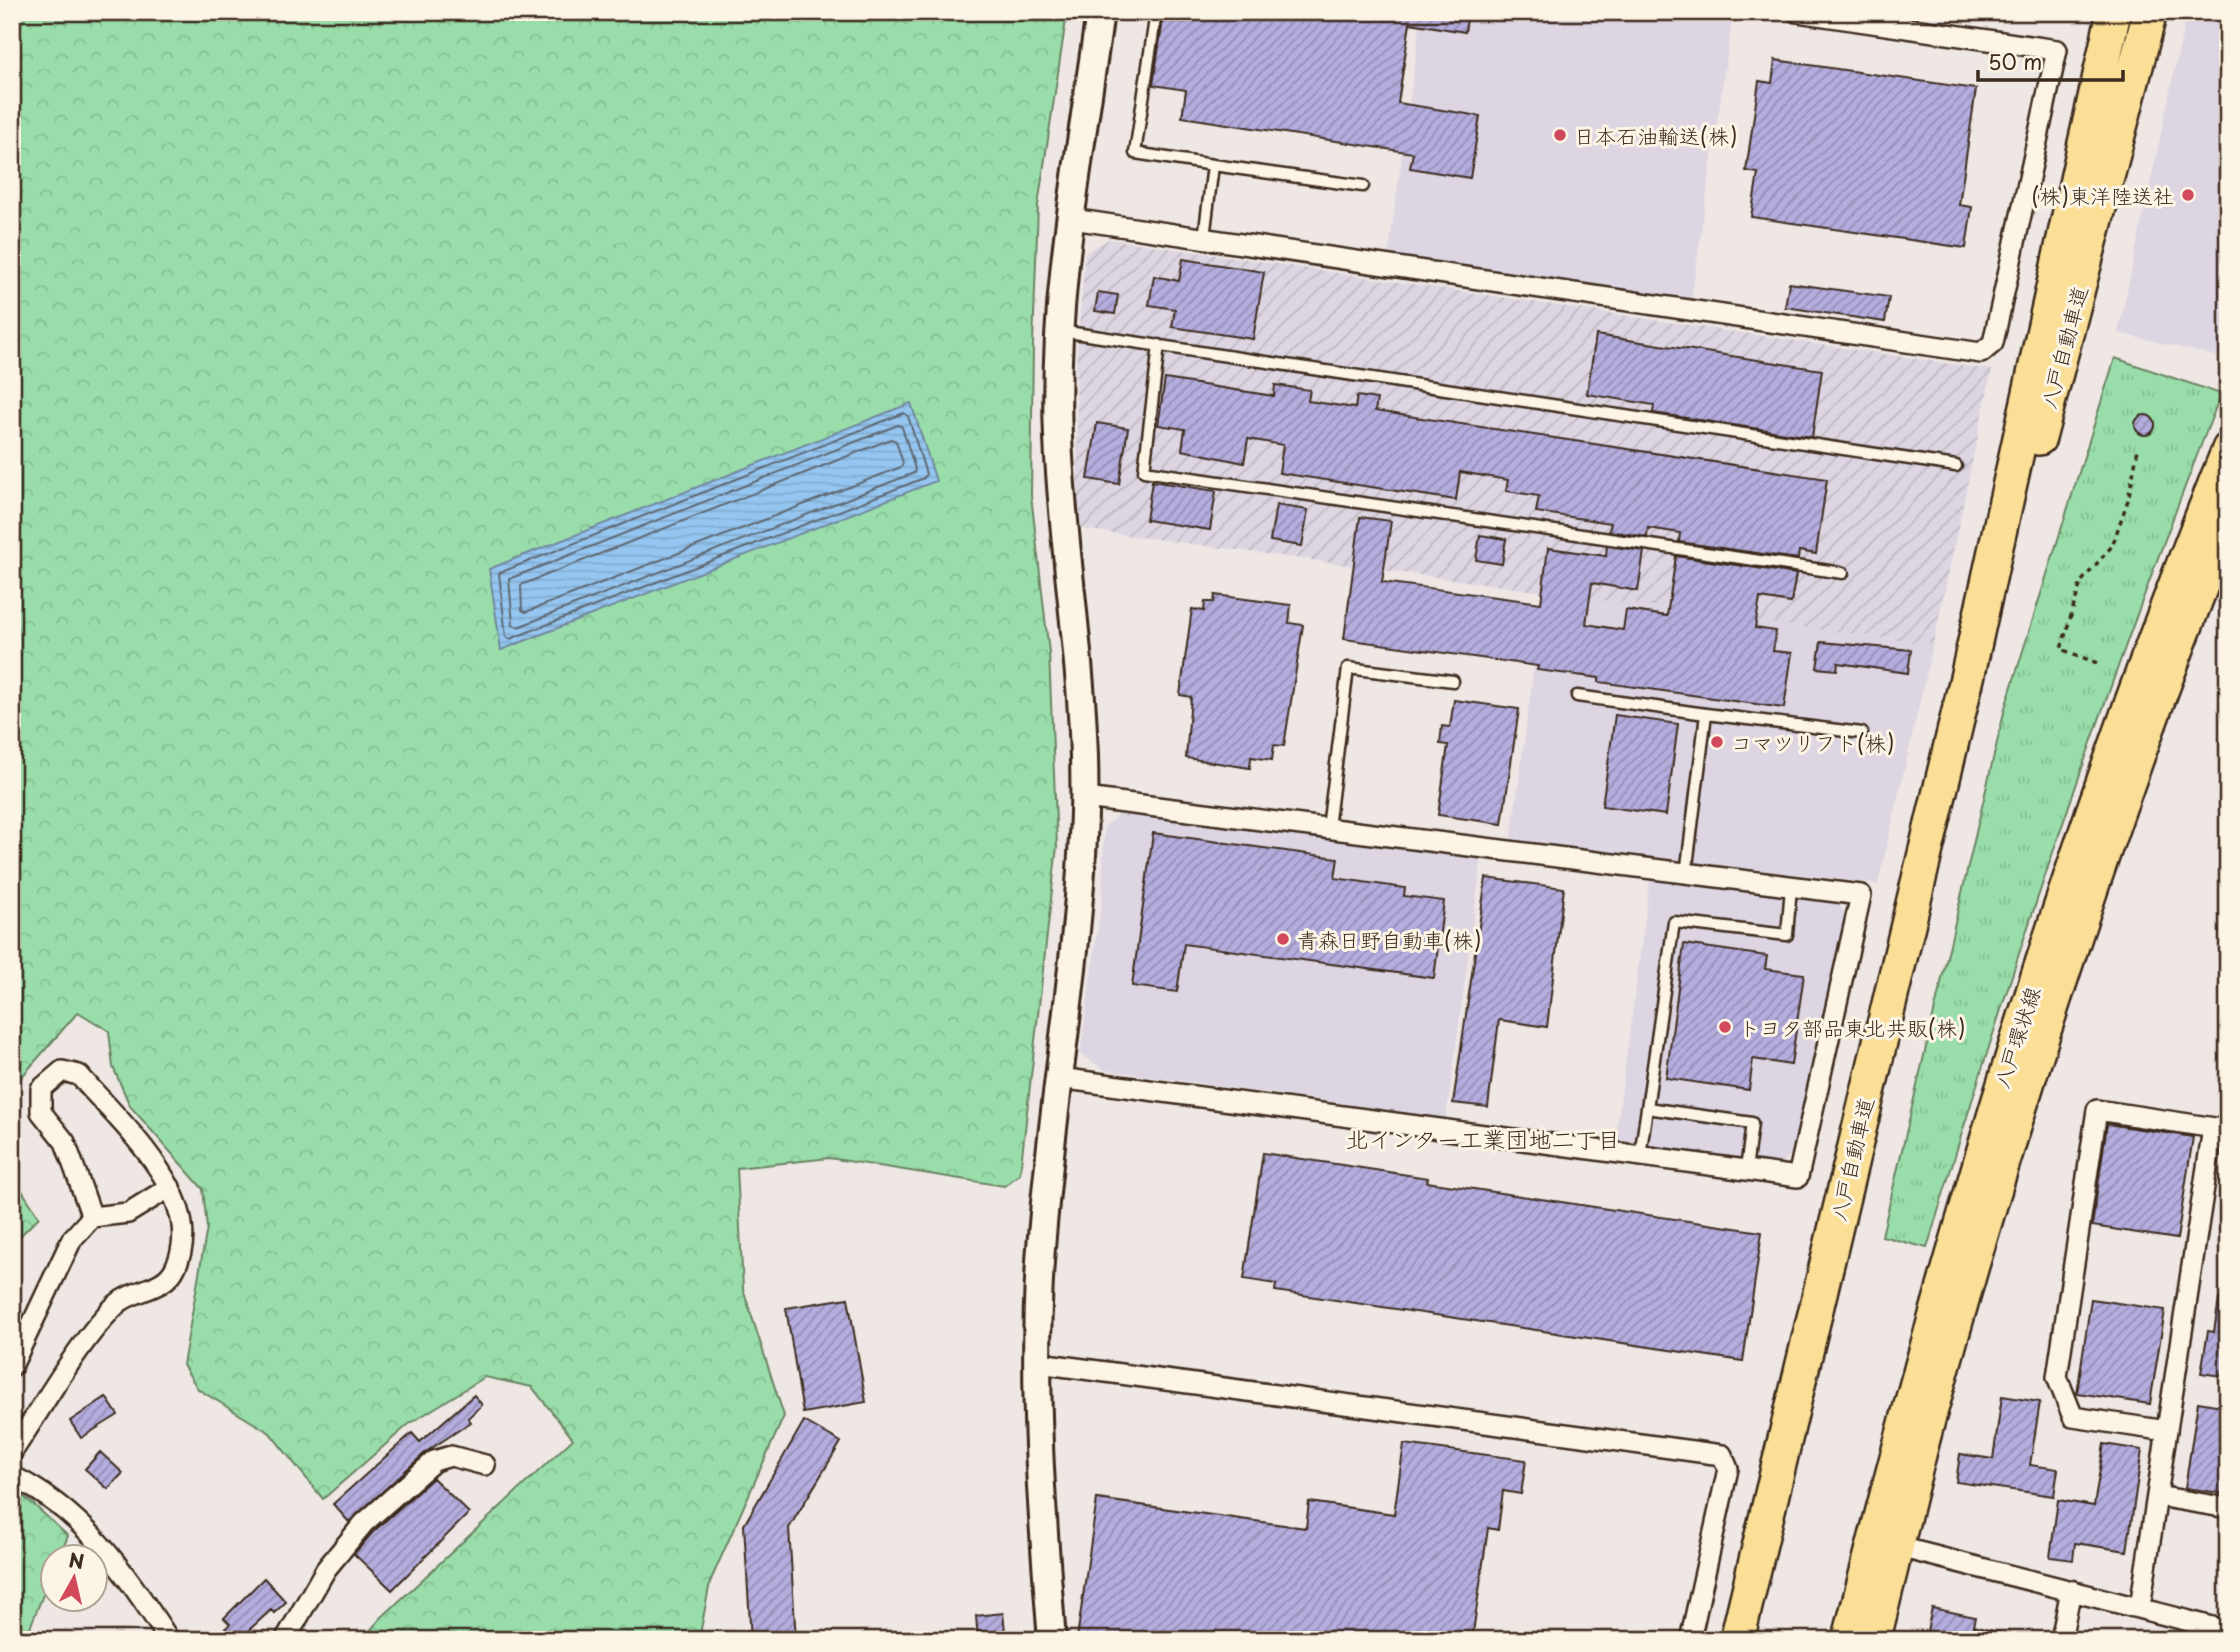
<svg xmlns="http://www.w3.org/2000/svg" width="2240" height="1652" viewBox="0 0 2240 1652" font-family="'Playpen Sans','Klee One',sans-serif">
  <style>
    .built { fill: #ddd6e2 }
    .industrial { fill: url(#industrial-furrows) }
    .grass { fill: url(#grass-tufts); stroke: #6a8464; stroke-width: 2 }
    .forest { fill: url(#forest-crowns); stroke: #6a8464; stroke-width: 2 }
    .water { fill: url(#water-rules); stroke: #71889d; stroke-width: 2 }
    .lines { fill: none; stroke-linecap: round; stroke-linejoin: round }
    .shore { stroke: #5f6872; stroke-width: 2 }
    .building { fill: url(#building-hatch); stroke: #3b2a1e; stroke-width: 2 }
    .lane-casing { stroke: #3b2a1e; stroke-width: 15 }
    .street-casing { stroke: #3b2a1e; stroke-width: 24 }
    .secondary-casing { stroke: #3b2a1e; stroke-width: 32 }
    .primary-casing { stroke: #3b2a1e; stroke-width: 35 }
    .highway-casing { stroke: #3b2a1e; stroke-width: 38 }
    .path { stroke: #3b2a1e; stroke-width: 3.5; stroke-dasharray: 5 5; stroke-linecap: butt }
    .lane { stroke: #fcf5e5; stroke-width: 10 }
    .street { stroke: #fcf5e5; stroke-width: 19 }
    .secondary { stroke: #fcf5e5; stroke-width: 26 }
    .primary { stroke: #fbdf96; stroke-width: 30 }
    .highway { stroke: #fbdf96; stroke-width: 33 }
    .poi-dot { fill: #d1495b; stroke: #fcf5e5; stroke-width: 2.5 }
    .labels { text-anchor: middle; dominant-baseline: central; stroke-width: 6; stroke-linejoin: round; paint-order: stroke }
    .poi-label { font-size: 21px; fill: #3b2a1e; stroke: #fcf5e5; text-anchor: start }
    .street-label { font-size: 21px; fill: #3b2a1e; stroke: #fcf5e5 }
    .neighbourhood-label { font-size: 23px; fill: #3b2a1e; stroke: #fcf5e5 }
  </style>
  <defs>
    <pattern id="industrial-furrows" width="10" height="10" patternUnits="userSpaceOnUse" patternTransform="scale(1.75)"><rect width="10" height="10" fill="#ddd6e2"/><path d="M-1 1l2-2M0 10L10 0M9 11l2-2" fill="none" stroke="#bfb8c1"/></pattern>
    <pattern id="grass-tufts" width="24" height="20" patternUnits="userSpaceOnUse" patternTransform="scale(1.75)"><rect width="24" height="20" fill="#99deaa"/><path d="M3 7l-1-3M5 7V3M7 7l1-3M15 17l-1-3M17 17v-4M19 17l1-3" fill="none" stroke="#85bf92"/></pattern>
    <pattern id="forest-crowns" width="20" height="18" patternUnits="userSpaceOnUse" patternTransform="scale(1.75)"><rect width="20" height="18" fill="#99deaa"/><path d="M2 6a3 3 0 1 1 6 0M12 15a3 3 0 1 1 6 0" fill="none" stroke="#85bf92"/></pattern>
    <pattern id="water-rules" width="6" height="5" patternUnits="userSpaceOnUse" patternTransform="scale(1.75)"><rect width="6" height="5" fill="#95c6f1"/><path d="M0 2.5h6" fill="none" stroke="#81aace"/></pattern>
    <pattern id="building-hatch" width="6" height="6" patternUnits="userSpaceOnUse" patternTransform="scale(1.75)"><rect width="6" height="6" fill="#b4adde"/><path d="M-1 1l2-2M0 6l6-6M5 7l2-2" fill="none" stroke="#948db3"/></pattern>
  </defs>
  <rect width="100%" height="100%" fill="#eee7e4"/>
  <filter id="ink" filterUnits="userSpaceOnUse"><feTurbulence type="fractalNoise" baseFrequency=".0143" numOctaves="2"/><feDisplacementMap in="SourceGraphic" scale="14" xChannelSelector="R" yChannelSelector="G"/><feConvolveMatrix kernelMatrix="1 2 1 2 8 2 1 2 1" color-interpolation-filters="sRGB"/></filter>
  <g filter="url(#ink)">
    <path class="built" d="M1422,12L1733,14L1691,301L1388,256Z
      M2187,12H2228V339L2220,357L2118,333Z
      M1544,591L1933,645L1878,884L1511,840Z
      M1120,812L1482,857L1446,1118L1105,1070L1080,1054L1102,898L1104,828Z
      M1650,879L1836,902L1846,914L1792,1154L1780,1164L1615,1141Z"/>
    <path class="industrial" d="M1109,239L1992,370L1933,645L1082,529L1078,517L1076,364L1085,253Z"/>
    <path class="grass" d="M2115,358L2221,394C2110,675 2013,959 1927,1248L1882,1236L2005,708Z"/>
    <path class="forest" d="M12,12L1067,13L1038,205L1033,344L1031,495L1049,653L1057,846L1020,1174L1004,1186L829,1158L737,1168L743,1289L784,1416L710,1582L699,1640H362L380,1619L573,1439L532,1387L485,1377L409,1424L323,1499L270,1433L198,1389L183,1365L207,1228L203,1189L130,1106L113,1067L109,1031L78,1012L12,1088Z
      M12,1175L39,1217L12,1244Z
      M12,1489L32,1503L68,1536L59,1557L52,1558V1572L25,1640H12Z"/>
    <path class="water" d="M911,403L936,481L501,650L489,569Z"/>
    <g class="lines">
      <path class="shore" d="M904,413L908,416L926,474L924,478L510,639L506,637L499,573Z
        M898,425L902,427L915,469L914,473L518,627L513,625L509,579Z
        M891,439L896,441L903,463L901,467L526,612L522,610L521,585Z"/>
    </g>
    <path class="building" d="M1198,12H1468L1465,32L1410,23L1398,103L1480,116L1470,178L1410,168L1413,153L1182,117L1186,90L1153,85L1164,13L1197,18Z
      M1775,60L1976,89L1959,205L1972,207L1966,248L1751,217L1758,173L1746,171L1759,81L1772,83Z
      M1183,259L1264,272L1253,339L1172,327L1175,309L1149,305L1154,276L1179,281Z
      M1789,283L1889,297L1885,322L1785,307Z
      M1098,292L1118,295L1115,314L1095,311Z
      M1596,335L1822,370L1812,437L1653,413L1654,405L1587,394Z
      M1165,379L1274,396L1275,385L1310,390L1308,401L1355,408L1357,396L1377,399L1375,411L1827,479L1816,554L1799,551L1798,559L1679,542L1680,533L1648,528L1647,537L1609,531L1611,523L1536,512L1539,496L1506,491L1508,480L1460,472L1456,500L1279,473L1283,445L1248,439L1244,463L1182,450L1185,429L1158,425Z
      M2135 425a10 10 0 1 1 20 0a10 10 0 1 1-20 0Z
      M1097,423L1128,428L1119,484L1088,479Z
      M1152,481L1216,491L1210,530L1146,520Z
      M1276,505L1308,510L1302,546L1270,541Z
      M1360,517L1391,521L1382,582L1541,603L1548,548L1606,556L1607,546L1644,551L1638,591L1592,583L1586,624L1623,630L1626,610L1667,616L1676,556L1796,574L1791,603L1760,598L1755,628L1776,631L1773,651L1792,653L1784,708L1599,682V678L1537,670L1538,666L1344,639Z
      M1480,535L1506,539L1502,564L1476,560Z
      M1215,595L1291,605L1289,623L1303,625L1284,746L1274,745L1272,760L1251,757L1250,768L1186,758L1191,697L1180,695L1192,609L1204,611L1205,602H1214Z
      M1821,642L1911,650L1908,673L1838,663L1837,670L1817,668Z
      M1454,700L1519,709L1502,824L1438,815L1448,745L1440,744L1442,726L1450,727Z
      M1615,715L1678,724L1666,815L1602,806Z
      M1153,833L1338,858L1335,878L1405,888L1404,896L1444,901L1434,978L1184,944L1177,992L1132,986Z
      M1486,878L1564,888L1547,1027L1499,1020L1488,1107L1453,1103Z
      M1684,944L1767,956L1765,969L1804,974L1791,1065L1753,1059L1749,1090L1666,1078Z
      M2107,1124L2193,1137L2177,1239L2092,1226Z
      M1263,1153L1428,1178L1427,1182L1762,1232L1743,1361L1275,1291L1276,1284L1244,1279Z
      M848,1298L866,1402L803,1413L786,1308Z
      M2091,1299L2165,1310L2150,1404L2077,1393Z
      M2219,1299H2228V1377L2201,1373L2208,1331L2214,1332Z
      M474,1395L482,1405L468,1418L471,1422L426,1452L349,1522L333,1504L412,1433L420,1442Z
      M2002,1396L2040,1402L2030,1465L2058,1469L2054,1496L1956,1482L1960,1454L1993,1459Z
      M106,1397L118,1415L81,1438L70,1421Z
      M2198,1402L2228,1407V1494L2185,1488Z
      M804,1421L841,1442L789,1528L796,1640H751L744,1525Z
      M1404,1444L1526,1460L1521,1494L1503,1491L1498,1530L1488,1528L1472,1640L1077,1638L1097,1499L1306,1528L1309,1502L1394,1514Z
      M2104,1444L2142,1450L2127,1551L2075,1543L2073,1560L2050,1557L2058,1500L2094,1506Z
      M100,1452L123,1473L108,1489L85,1469Z
      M433,1478L469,1513L392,1590L354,1554L373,1532Z
      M264,1578L286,1602L274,1613L271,1610L238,1640H213L230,1624L224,1618Z
      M1932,1608L1975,1617L1973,1626L2005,1634L2004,1640H1925Z
      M1003,1613L1006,1640H978L976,1616Z"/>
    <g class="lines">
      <defs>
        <path id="lane" d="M1156,12L1135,153L1213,165
          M1204,238L1213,165L1363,186
          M1061,331L1956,466
          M1159,345L1144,471L1843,573
          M1577,696L1706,714
          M1328,828L1348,668L1453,681
          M1686,874L1706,714L1862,733
          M1647,1108L1752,1123L1746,1170
          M1640,1156L1674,922L1787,935L1791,887"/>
        <path id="street" d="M1072,219L1981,353L1993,343L2057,50L1797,12
          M1059,1078L1798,1177L1861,895L1085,798
          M1039,1363L1722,1455L1728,1469L1690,1640
          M12,1366L72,1239L92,1217L128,1213L170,1187
          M2167,1431L2073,1417L2057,1377L2097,1110L2228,1130
          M12,1452C42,1408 80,1339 117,1304C133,1289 164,1291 175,1268C210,1200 119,1122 79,1075L62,1071L41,1089V1112L65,1142L92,1217
          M12,1476C84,1511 127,1574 169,1640
          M2157,1496L2228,1508
          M1899,1547L2228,1631
          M2140,1607L2213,1128
          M285,1640L326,1569L364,1523L434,1461L451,1456L485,1465
          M2061,1640L2071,1590"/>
        <path id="secondary" d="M1052,1640C1042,1515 1032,1388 1040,1262C1050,1112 1079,964 1084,813C1088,688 1063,562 1058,437C1052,295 1081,152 1100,12"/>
        <path id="primary" d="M1848,1640C1950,1235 2070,835 2228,448
          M1875,1640C1893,1567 1910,1494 1929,1422C2013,1117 2111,815 2228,521"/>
        <path id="highway" d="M2039,438L2150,12
          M1737,1640L1967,678L2114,12"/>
      </defs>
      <use href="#lane" class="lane-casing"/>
      <use href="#street" class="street-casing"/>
      <use href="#secondary" class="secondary-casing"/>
      <use href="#primary" class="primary-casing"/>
      <use href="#highway" class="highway-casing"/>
      <path class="path" d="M2097,663L2061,649L2081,582L2112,546L2128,500L2138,449"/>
      <use href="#lane" class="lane"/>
      <use href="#street" class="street"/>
      <use href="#secondary" class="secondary"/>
      <use href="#primary" class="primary"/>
      <use href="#highway" class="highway"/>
    </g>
  </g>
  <g class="poi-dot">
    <circle cx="1560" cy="135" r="7"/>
    <circle cx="2188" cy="195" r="7"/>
    <circle cx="1717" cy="742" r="7"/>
    <circle cx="1283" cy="939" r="7"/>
    <circle cx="1725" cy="1027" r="7"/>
  </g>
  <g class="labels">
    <g class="poi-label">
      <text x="1574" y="135">日本石油輸送(株)</text>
      <text x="2174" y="195" text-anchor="end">(株)東洋陸送社</text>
      <text x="1731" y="742">コマツリフト(株)</text>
      <text x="1297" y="939">青森日野自動車(株)</text>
      <text x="1739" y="1027">トヨタ部品東北共販(株)</text>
    </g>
    <g class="street-label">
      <text transform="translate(2063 347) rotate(-75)">八戸自動車道</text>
      <text transform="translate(2016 1037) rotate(-72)">八戸環状線</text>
      <text transform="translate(1851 1159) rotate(-77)">八戸自動車道</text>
    </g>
    <g class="neighbourhood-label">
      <text x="1483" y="1138">北インター工業団地二丁目</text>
    </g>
  </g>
  <rect width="2240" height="1652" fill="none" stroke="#fcf5e5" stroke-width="42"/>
  <rect x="21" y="21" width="2198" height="1610" fill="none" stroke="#3b2a1e" stroke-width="2.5" filter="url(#ink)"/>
  <g transform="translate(74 1578) rotate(8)"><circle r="33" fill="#fcf5e5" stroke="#afa495" stroke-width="2"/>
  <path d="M0-5L12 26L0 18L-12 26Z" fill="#d1495b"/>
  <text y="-10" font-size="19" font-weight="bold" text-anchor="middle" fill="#3b2a1e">N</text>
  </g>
  <path d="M1978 70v10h145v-10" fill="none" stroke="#3b2a1e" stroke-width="3.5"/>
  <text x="1988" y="70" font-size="21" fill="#3b2a1e" stroke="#fcf5e5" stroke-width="5" paint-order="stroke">50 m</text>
</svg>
